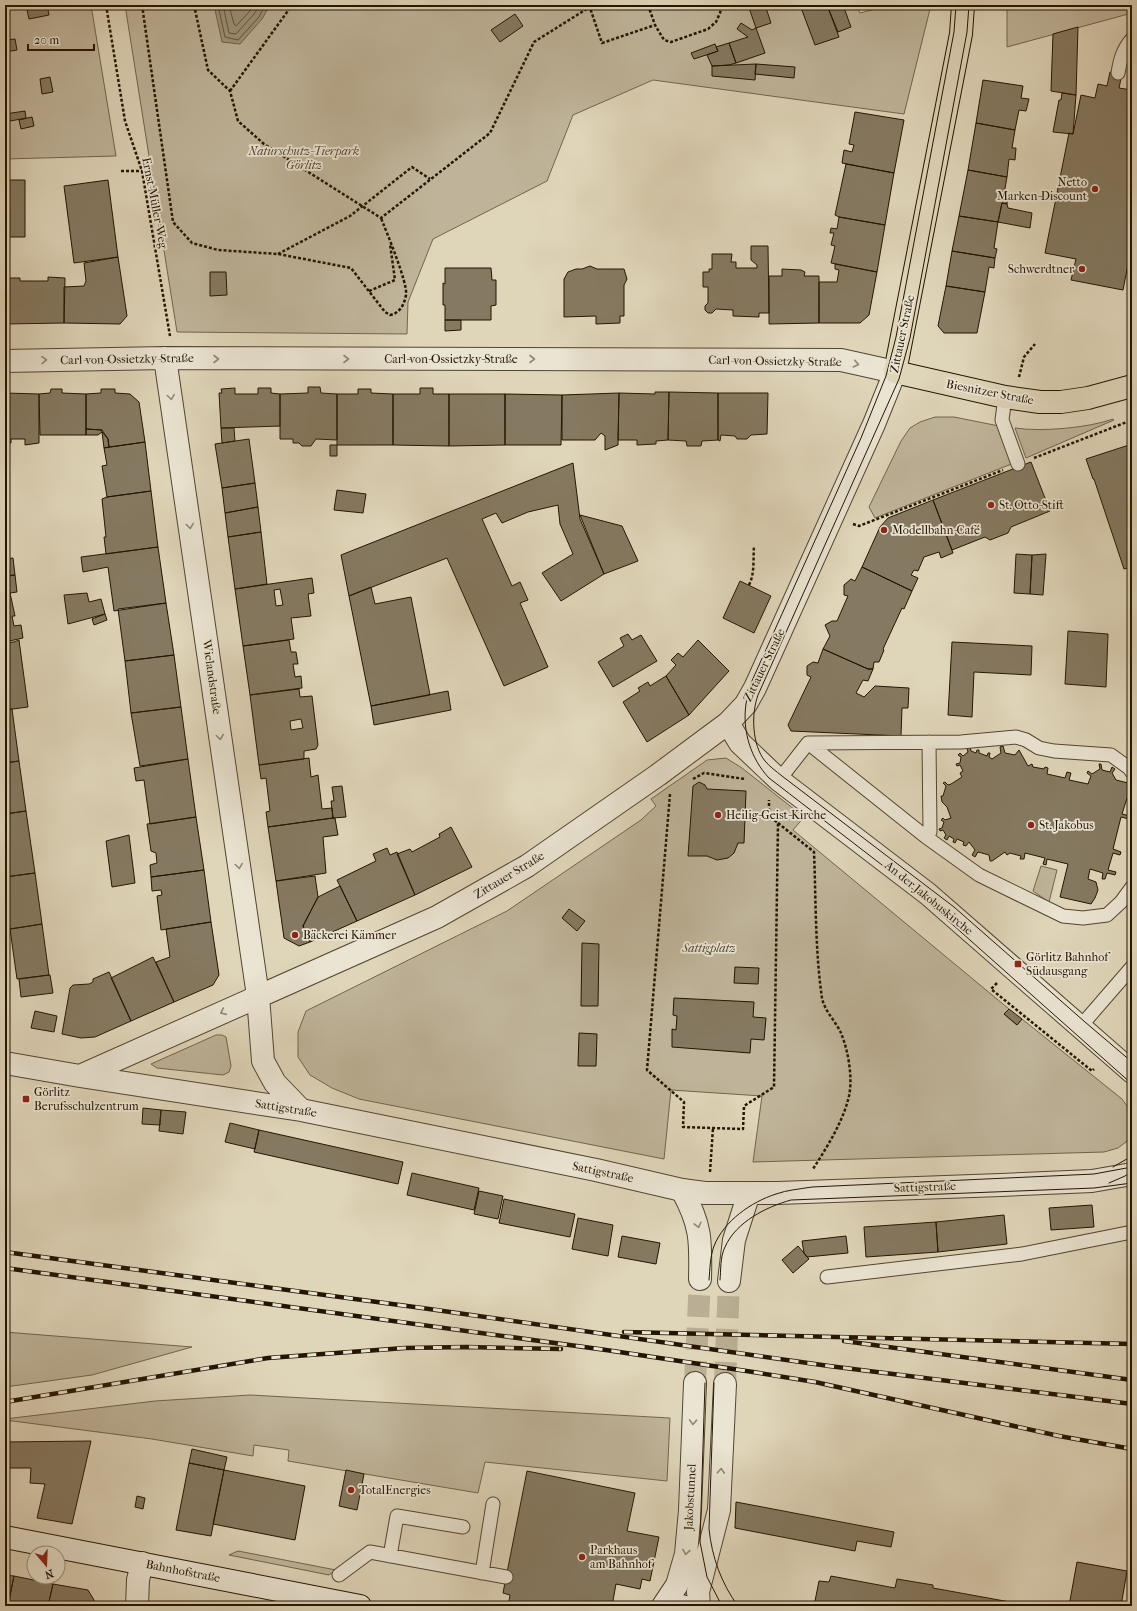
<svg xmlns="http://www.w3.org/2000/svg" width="1137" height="1611" viewBox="0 0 1137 1611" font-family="'IM FELL French Canon',serif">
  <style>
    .green { fill: #bfb49a; stroke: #72644e }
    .water { fill: #9f947b; stroke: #6e614b }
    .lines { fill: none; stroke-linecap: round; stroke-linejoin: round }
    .shore { stroke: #62543e; stroke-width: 1 }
    .building { fill: #857961; stroke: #241502; fill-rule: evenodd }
    .tertiary-tunnel { stroke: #baaf94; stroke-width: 22; stroke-dasharray: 22 11; stroke-linecap: butt }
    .service-casing { stroke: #534530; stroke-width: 15 }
    .minor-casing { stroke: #534530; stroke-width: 24 }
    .tertiary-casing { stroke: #534530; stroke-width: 24 }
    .secondary-casing { stroke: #241502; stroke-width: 24 }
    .primary-casing { stroke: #241502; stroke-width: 24 }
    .path { stroke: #241502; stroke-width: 2.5; stroke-dasharray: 3 2; stroke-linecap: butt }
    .service { stroke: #eae4d2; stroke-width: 13 }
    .minor { stroke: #eae4d2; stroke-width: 22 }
    .tertiary { stroke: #eae4d2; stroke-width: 22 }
    .secondary { stroke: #eae4d2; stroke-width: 22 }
    .primary { stroke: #dfd5b9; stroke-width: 22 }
    .tram { stroke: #241502; stroke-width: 1 }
    .rail-casing { stroke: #241502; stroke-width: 4.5 }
    .rail { stroke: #eae4d2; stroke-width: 3; stroke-dasharray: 9; stroke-linecap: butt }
    .path-bridge { stroke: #241502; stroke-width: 2.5; stroke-dasharray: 3 2; stroke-linecap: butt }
    .oneway { stroke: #918774 }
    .poi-dot { fill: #8f2418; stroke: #eae4d2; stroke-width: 1.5 }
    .labels { text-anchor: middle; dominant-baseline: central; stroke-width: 3.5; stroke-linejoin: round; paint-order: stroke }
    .park-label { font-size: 12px; font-style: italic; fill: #524530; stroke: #eae4d2 }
    .poi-label { font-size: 12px; fill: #241502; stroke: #eae4d2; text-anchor: start }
    .street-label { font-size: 12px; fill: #241502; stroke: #eae4d2 }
  </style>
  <rect width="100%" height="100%" fill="#dfd5b9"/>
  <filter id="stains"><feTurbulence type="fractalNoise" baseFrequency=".005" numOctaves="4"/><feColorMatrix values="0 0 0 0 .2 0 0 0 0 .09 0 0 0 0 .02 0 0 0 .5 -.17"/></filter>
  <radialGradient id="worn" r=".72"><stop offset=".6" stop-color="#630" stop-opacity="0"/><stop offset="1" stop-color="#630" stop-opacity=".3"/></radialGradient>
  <path class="green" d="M5,5H91L116,156L5,159Z
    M125,5H856L860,13L891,5H931L904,114L653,80L573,115L547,181L433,239L408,302L407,334L177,332Z
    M1007,5H1132V13L1007,47Z
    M935,417H954L999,426L1014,463L875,518L869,507L901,441L910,428L920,422Z
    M1113,419L1114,420L1026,458L1015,428C1041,432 1088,428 1113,419Z
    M726,758L742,768L804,817L793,830L1009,1009L1005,1015L1017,1025L1022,1019L1122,1099L1132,1113V1132L1126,1142L1118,1148L1104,1152L753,1162L762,1096L671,1090L664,1159L359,1099L332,1088L310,1075L298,1057V1032L306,1011L507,911L641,820L656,806L651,799L707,760Z
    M1041,866L1057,870L1049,902L1033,891Z
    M216,1035H222L226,1037L231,1066L229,1072L223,1075L157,1068L151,1064Z
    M5,1332L192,1347L92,1375L5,1387Z
    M250,1395L670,1418L667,1481L485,1462L478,1493L288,1461L289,1450L254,1445L253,1456L152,1439L5,1420V1419L155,1401Z
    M238,1551L336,1570L329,1575L229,1555Z"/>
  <path class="water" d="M214,5H270L262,19L240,44L222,42Z"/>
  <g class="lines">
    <path class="shore" d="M218,5L225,37L238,40L259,17L265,5
      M223,5L229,33L236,34L254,14L260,5
      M229,5L234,24L236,26L250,11L253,5"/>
  </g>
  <path class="building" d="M26,5H47L49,15L29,19Z
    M748,5H765L771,23L756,28Z
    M800,5H827L839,37L815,45Z
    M827,5H843L851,27L838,32Z
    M515,14L523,26L500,42L491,30Z
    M741,23L752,30L756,28L765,53L736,63L729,43L748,37L737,29Z
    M1078,27L1076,95L1051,91L1053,34Z
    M15,39L17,50L5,52V40Z
    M729,43L736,63L729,65L712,66L707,55L718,51L716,47Z
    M715,44L718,51L694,59L691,53Z
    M756,64L795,67L794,78L755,74Z
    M756,64L755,80L712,76V66Z
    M1110,72L1122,74L1119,88L1132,90V244L1123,290L1071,280L1076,259L1045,253L1069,133L1073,134L1081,95L1095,98L1098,84L1107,86Z
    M50,77L53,92L42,94L40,79Z
    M983,80L1023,86L1021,98L1029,99L1026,111L1019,110L1015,130L976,123Z
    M1062,93L1076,95L1073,134L1053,132L1059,100H1061Z
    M25,111L26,118L5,122V114Z
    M855,112L904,120L894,173L842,163L844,150L852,152L854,145L849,144Z
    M32,117L34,126L21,129L19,120Z
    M976,123L1015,130L1012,148H1016L1015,160L1009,159L1007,177L968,170Z
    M846,164L894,173L885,225L839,217L835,215Z
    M968,170L1007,177L1004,194L1008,195L1007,204L1002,203L998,222L959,216Z
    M7,180H25V237H7Z
    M108,180L118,257L74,263L64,186Z
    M1002,203L1007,204L1008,208L1032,213L1030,228L998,222Z
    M959,216L998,222L994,248L997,249L995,258L952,251Z
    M839,217L885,225L877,272L831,263L835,246L831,245L834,233H830L831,228L837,229Z
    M751,246H768L769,313H759V317L733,316V310L716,309L712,313H708L705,310V306L708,303V287H703V272H709V269H712V254H732L731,262H736V268H757V265L751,260Z
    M952,251L995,258L994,268L989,267L985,292L946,286Z
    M118,257L127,316L120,324L64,323V287L84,286L86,281L84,263Z
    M835,264L877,272L869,315L860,323H819V282H837L839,270L835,269Z
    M590,266L597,269H624L627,279L624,285V316H620V323L596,324V316L564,317V279L568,272L576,269H582Z
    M445,268H491L492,280H496V305L491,306V320H445V305H443V283L445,284Z
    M782,269L801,270L805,272L804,276H819V323L769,324V276H782Z
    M210,272H226L227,295L210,296Z
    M48,277L65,278L64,323L5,324V278H20V281H48Z
    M946,286L985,292L977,333H944L938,326Z
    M445,320H461V330L445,331Z
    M308,387H320L321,393L337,394V440L316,439L311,446H302L299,443H293V439H280V394L308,393Z
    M235,388V394H258V388H271V393L280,394V426L221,428L219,393H222L221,389Z
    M420,388H433V394H449V446L393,445V394H420Z
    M51,389H62V393L86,394V435H40L39,394L50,393Z
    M101,389H115V393L130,394L139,402L145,442L109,447L108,439L102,430L86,429V394L101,393Z
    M358,389H371V393L393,394V445H337V394H358Z
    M655,392H669L668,440L656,441V444L637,445V440H618L619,393L655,394Z
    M669,392L718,393V440L702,441L701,446H687L686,441L668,440Z
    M5,393L39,394V443L25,445V439H11V443H6Z
    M619,393L618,445L605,450V436L601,433L595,440H562V395Z
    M718,393H768L767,434L751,435L747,439H737L735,436L721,435L720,441L718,440Z
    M449,394H505V445L449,446Z
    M505,394L562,395L561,445H505Z
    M221,428H234L235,441L222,443Z
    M86,429L102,430V432L98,435H86Z
    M102,432L108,439L109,447L104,448Z
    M249,439L255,483L222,488L215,444Z
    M145,442L151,491L107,497L102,466L107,465L104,448Z
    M1132,444V567L1124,569L1094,479H1093L1086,459Z
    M330,445H337V456H330Z
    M1031,462L1050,511L1011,527L1008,533L990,540L985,537L952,550L933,500Z
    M573,463L580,519L604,574L561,601L542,573L573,554L560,524L558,505L528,512L502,523L496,513L482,519L512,586L520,582L528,600L520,603L548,667L504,686L447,558L349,596L341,555Z
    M255,483L258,507L225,513L222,488Z
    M337,490L366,494L363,513L334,510Z
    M151,491L158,547L106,554L104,537H106L102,499L107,497Z
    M933,500L953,553L941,558L939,552L924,557L918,571L914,570L911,575L918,578L912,591L862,567L880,527L888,518Z
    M258,507L261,532L228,537L225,513Z
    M580,515L622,526L638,561L604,574Z
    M261,532L267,584L235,589L228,537Z
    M158,547L166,603L114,611L108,567L83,572L81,557Z
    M5,552L6,559L13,558L15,575L5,576Z
    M1016,554L1032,555L1030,594L1014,593Z
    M1046,554L1043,595L1030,594L1032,555Z
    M862,567L912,591L904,609L902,608L883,649L884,650L879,662H874L873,669H868L823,649L830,636L825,625L832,621H837L848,596L844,595V585L851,579L855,581Z
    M15,575L17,592L10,593L15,616H12L14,626L21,625L23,638L5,642V576Z
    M312,578L314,593L308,594L311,616L291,618L294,639L243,646L235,589ZM280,589L283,605L276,606L274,590Z
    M740,581L771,596L754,633L723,618Z
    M371,587L375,604L411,597L430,695L371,706L349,596Z
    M87,593L89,602L101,599L105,614L68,624L64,595Z
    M166,603L174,655L125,661L118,609Z
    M105,614L107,620L94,625L92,619Z
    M1068,631L1108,634L1106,687L1065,684Z
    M628,634L632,640L641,635L657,661L613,687L598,662L624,646L620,638Z
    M19,640L28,707L5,710V643L14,642Z
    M289,640L291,652H296L298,664H293L295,677L301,676L302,688L250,695L243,646Z
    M698,640L729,671L689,715L666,676L676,665L671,660L678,653L683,657Z
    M952,642L1032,646L1031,675L974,672L972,717L948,715Z
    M823,649L868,669H873L868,681L863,680L856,693L864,697L875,686L909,688L908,708H902L901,736L791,731L788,725L811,677L807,675V666L813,662L818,663Z
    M174,655L181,707L131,713L125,661Z
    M666,676L689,715L647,742L623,702L640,691L638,688L648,682L650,686Z
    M299,689L300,697L312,696L318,745L316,749L304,751V759L259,765L250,695ZM301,719L303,728L291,730L290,721Z
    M448,691L451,710L374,725L371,706Z
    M181,707L188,759L140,766L131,713Z
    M12,709L19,761L5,763V710Z
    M1003,746L1005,753L1015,755L1019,750L1028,766L1032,764L1033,767L1044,769L1045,767L1048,768L1047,774L1065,778L1067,772L1071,773L1069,780L1088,784L1091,776L1087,773L1088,771L1092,774L1100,769L1099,764H1101L1102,770L1110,772L1112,767L1115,769L1112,773L1116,780L1128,783V794L1132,795V799L1127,798L1122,814L1130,816L1129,819L1121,817L1113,849L1121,852L1120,855L1113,853L1108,870L1116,872L1115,875L1107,873L1105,879H1102L1103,873L1090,869L1088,879L1096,882L1098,890L1095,898L1091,904L1060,897L1068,864L1047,859L1046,865L1043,864L1045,858L1025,853L1024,859H1020L1021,856L1010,853L1007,855L1005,852L992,861H990L989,855L978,852L975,857L972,855L975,850L969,842L966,846L963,845L964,842L957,839L955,843L953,842L954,839L949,836L947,840L944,838L946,835L943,830L940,831L939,829L942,828L944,822L941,820L943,818L945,820L951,818L947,807L942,802L941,796H943L946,786L943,783L945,782L948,785L951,784L962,777L960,773L963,771L960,765L957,766L956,764L960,763L961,757L958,755L960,753L963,756L968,752L967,748L970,747L971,751L976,753L977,750H979V753L987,756L988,753H990L989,757L992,759L1001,753L1000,747Z
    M309,758L311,777L318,775L322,809L332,808L333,818L268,827L266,812L270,811L266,778L261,779L259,765Z
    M188,759L196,817L150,824L144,780L136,781L134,768Z
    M19,761L26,811L5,814V763Z
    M699,782L705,785L707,789L746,791L744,843H738L734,853L728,858L717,860L707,856H688L693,786Z
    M342,786L346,817L333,818L331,801H334L332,787Z
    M26,811L35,873L5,877V814Z
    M196,817L204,870L151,877L150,865L157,863L156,853L151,851L147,824Z
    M333,818H335L338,835L323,837L326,873L276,881L268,827Z
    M451,827L472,867L415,895L397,854L410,849L412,852L440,837L439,834Z
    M129,835L135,883L112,887L106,841Z
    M387,848L390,855L397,852L415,895L357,921L337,880L376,861L373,854Z
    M204,870L211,922L161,930L157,896L162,895L161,890L152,891L151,877Z
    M35,873L42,924L10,929L5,891V877Z
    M315,876L318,897L303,926L310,942L299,946L284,938L276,881Z
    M340,886L357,921L310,942L303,926L318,897Z
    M569,909L585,921L577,931L562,918Z
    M211,922L219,975L213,985L174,1002L156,962L170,957L166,929Z
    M42,924L49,975L17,979L10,929Z
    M582,943L599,944L598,1006H581Z
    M153,957L174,1002L131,1021L111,978Z
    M735,967L759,968L758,984L734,983Z
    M109,972L131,1021L95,1037L81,1038L62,1034L70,988L73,985L89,984L93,982V979Z
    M49,975H50L53,993L21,997L19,979Z
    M674,998L754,1002L753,1017L766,1018L764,1040L751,1039L750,1053L672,1047V1029L676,1030L677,1016L673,1015Z
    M1009,1009L1022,1019L1017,1025L1004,1014Z
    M35,1011L57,1016L54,1032L31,1028Z
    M579,1033L597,1034L596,1066H578Z
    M143,1108L161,1110L160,1125L142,1124Z
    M161,1110L186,1112L183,1134L159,1131Z
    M230,1123L259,1130L255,1149L225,1142Z
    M259,1130L403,1162L398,1184L254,1152Z
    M412,1173L479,1188L474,1210L407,1195Z
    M479,1191L503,1196L498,1219L474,1214Z
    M504,1199L575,1214L570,1237L499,1223Z
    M1092,1205L1094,1227L1051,1230L1049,1208Z
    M1004,1215L1007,1244L938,1252L936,1222Z
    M578,1218L613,1225L608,1256L572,1249Z
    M936,1222L938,1252L866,1257L864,1227Z
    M622,1236L660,1243L656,1264L618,1257Z
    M846,1236L848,1253L807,1257L804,1253L802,1241Z
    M798,1246L809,1259L793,1273L782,1260Z
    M91,1441L72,1524L37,1518L45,1484L30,1483L31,1468H8L5,1492V1442Z
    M192,1449L227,1457L224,1470L189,1463Z
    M189,1463L224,1470L211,1536L176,1530Z
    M224,1470L305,1486L295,1540L213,1524Z
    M346,1470L364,1474L357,1510L339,1506Z
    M527,1471L635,1493L627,1531L659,1537L650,1581L642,1579L640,1589L616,1584L612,1606H508L510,1595L503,1593Z
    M137,1496L145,1498L143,1509L135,1507Z
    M736,1502L894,1532L891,1547L857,1541L855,1551L735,1528Z
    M1077,1562L1127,1571L1121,1606H1069Z
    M5,1575L14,1576L8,1606H5Z
    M14,1576L53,1584L48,1606H8Z
    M831,1576L895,1588L897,1579L933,1585V1588L1032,1606H814L819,1581L829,1582Z
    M53,1584L88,1590L94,1600V1606H48Z"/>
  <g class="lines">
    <path class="tertiary-tunnel" d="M695,1383L700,1279
      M725,1384L729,1281"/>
    <defs>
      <path id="service" d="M1118,73C1120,60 1123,49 1132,39
        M1005,397L1002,420L1018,464
        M929,742L930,832L926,837L979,875L1063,916L1083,918L1107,915L1121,902L1132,887
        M808,743L926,837
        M779,780L808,743L961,742L1016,737L1026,740L1039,748L1054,751L1111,755L1129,768L1132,772
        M1080,1027L1132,967
        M827,1277L1022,1254L1132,1232
        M390,1556L397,1516L463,1527
        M482,1573L493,1504
        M339,1575L370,1552L506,1577"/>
      <path id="minor" d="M165,358L258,996L263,1061L275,1083L301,1110
        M5,361L165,358L841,360L895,372L874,424L755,688L746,704L728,723L658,775L527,866L437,917L80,1076
        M728,723L740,743L779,780L928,894L1132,1072
        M5,1063L80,1076L301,1110L596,1170L682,1190L705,1193H778L1001,1185L1092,1181L1132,1174
        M137,1606L138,1580L142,1563"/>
      <path id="tertiary" d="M682,1190C701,1225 701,1240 700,1279
        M729,1281L734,1240L749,1193
        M663,1606L677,1585L686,1554L690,1510L695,1383
        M699,1606L698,1592L719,1510L725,1384"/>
      <path id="secondary" d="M5,1537L360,1606
        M668,1606H682"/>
      <path id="primary" d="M963,5L961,34L895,372L1005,397L1040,402H1061L1088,398L1132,386"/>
    </defs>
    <use href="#service" class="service-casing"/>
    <use href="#minor" class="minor-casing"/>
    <use href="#tertiary" class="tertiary-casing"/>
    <use href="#secondary" class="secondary-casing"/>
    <use href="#primary" class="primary-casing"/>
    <path class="path" d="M106,5L125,121L142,171L170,336
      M142,5L173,222L192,243L218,250L278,254L351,268L385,312L390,315C400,313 404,305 406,295C408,283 386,231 381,218
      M194,5L208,70L230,91L238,121L264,144L381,218L490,133L534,42L593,5
      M589,5L602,43L655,25L664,40L671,42L708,29L716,22L720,13L722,5
      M648,5L655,25
      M230,91L290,8L294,5
      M121,171H142
      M369,291L395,280L390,244
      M1019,377L1024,357L1035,344
      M1034,458L1132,420
      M853,524L859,526L1003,470
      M749,585C755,573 753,559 754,546
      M693,779L704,773L745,779
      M670,794L647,1070L684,1102L683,1127L743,1129L744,1106L774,1087L778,823L769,816V800
      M778,823L814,852C816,900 815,950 822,998C824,1010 836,1022 841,1033C848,1050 853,1077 849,1096C843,1122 827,1147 813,1169
      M997,983L991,989L1092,1071L1094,1069
      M710,1172L713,1128"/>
    <use href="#service" class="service"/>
    <use href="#minor" class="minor"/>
    <use href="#tertiary" class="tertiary"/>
    <use href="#secondary" class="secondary"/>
    <use href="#primary" class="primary"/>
    <path class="tram" d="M956,5L954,32L896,337L886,376L861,438L751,683C749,690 747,697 746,704C742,731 751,759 769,778L908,885L1132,1084
      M969,5L967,32L910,338L899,379L758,695C751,714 752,745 765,761C770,767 776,771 782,776L954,907L1085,1022L1132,1062
      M1113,1167L1132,1156
      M1109,1183L1125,1176L1132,1171
      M709,1280C710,1269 710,1257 714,1246C724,1221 751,1202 776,1194C787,1190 800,1189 812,1187L1094,1174L1132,1167
      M720,1280C721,1270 720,1257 725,1247C736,1222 766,1207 791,1200L1094,1188L1132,1183
      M705,1383L700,1542L707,1577L722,1606
      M714,1383L709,1529C712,1557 721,1583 738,1606"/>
    <defs>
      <path id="rail" d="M5,1252L422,1308L829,1366L1132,1404
        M5,1268L606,1350L753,1372L815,1382L1059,1436L1132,1449
        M624,1332L1132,1344
        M844,1341L1132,1380
        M5,1402L268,1358L405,1348L466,1347L561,1349"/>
    </defs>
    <use href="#rail" class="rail-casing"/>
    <use href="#rail" class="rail"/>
    <path class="path-bridge" d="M278,254L350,216L412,167L430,179"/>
  </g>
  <defs><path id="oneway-chevron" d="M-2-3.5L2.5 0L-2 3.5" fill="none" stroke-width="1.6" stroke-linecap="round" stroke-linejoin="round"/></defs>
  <g class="oneway">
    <use href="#oneway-chevron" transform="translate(216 359)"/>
    <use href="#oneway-chevron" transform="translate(346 359)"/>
    <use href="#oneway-chevron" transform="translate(532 359)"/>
    <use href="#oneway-chevron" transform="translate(44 360) rotate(-1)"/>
    <use href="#oneway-chevron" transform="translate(856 364) rotate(12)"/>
    <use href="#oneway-chevron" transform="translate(171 397) rotate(82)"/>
    <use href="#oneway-chevron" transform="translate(190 526) rotate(82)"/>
    <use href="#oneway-chevron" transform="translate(220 737) rotate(82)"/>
    <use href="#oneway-chevron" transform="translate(239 866) rotate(82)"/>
    <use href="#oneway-chevron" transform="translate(223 1012) rotate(156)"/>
    <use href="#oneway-chevron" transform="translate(698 1225) rotate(76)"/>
    <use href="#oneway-chevron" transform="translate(693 1422) rotate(92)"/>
    <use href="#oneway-chevron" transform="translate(721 1471) rotate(-87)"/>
    <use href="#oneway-chevron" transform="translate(686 1552) rotate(99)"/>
  </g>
  <g class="poi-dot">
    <circle cx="1095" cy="189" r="4"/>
    <circle cx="1082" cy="269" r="4"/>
    <circle cx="991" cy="505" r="4"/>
    <circle cx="884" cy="530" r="4"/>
    <circle cx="718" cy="815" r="4"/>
    <circle cx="1031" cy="825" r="4"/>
    <circle cx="295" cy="935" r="4"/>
    <rect x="1014" y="960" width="8" height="8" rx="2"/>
    <rect x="22" y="1095" width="8" height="8" rx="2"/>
    <circle cx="351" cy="1490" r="4"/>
    <circle cx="582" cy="1557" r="4"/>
  </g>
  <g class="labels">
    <g class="park-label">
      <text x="304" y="151">Naturschutz-Tierpark<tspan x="304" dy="14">Görlitz</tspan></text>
      <text x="709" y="948">Sattigplatz</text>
    </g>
    <g class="poi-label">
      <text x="1087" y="182" text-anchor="end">Netto<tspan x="1087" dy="14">Marken-Discount</tspan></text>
      <text x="1074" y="269" text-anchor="end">Schwerdtner</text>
      <text x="999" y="505">St. Otto-Stift</text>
      <text x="892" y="530">Modellbahn-Café</text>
      <text x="726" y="815">Heilig-Geist-Kirche</text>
      <text x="1039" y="825">St. Jakobus</text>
      <text x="303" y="935">Bäckerei Kämmer</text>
      <text x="1026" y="957">Görlitz Bahnhof<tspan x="1026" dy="14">Südausgang</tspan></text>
      <text x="34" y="1092">Görlitz<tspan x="34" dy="14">Berufsschulzentrum</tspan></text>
      <text x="359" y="1490">TotalEnergies</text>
      <text x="590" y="1550">Parkhaus<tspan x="590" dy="14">am Bahnhof</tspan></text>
    </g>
    <g class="street-label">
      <text transform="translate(155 203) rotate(79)">Ernst-Müller-Weg</text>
      <text transform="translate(902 334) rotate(-78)">Zittauer Straße</text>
      <text transform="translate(127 359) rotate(-1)">Carl-von-Ossietzky-Straße</text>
      <text x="451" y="359">Carl-von-Ossietzky-Straße</text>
      <text transform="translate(775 361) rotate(1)">Carl-von-Ossietzky-Straße</text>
      <text transform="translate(990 392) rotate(11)">Biesnitzer Straße</text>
      <text transform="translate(764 665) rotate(-64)">Zittauer Straße</text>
      <text transform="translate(212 677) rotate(82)">Wielandstraße</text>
      <text transform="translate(509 875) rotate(-31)">Zittauer Straße</text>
      <text transform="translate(929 898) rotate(39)">An der Jakobuskirche</text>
      <text transform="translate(286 1108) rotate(9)">Sattigstraße</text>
      <text transform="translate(603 1172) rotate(12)">Sattigstraße</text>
      <text transform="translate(925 1187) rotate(-2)">Sattigstraße</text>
      <text transform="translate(690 1497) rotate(-87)">Jakobstunnel</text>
      <text transform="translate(183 1571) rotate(11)">Bahnhofstraße</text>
    </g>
  </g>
  <rect width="1137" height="1611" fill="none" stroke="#dfd5b9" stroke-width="20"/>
  <rect x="6" y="6" width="1125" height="1599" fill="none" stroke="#241502" stroke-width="2"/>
  <rect x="10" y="10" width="1117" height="1591" fill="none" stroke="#241502"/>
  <g transform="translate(46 1565) rotate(161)"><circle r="19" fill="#eae4d2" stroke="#9b917f"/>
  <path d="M0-3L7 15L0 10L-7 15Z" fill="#8f2418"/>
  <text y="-6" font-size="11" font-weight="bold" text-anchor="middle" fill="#241502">N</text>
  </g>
  <path d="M28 44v6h66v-6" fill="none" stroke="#241502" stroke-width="2"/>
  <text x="34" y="44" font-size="12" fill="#241502" stroke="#eae4d2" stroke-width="3" paint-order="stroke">20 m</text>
  <rect width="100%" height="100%" filter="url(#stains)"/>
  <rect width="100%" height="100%" fill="url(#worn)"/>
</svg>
